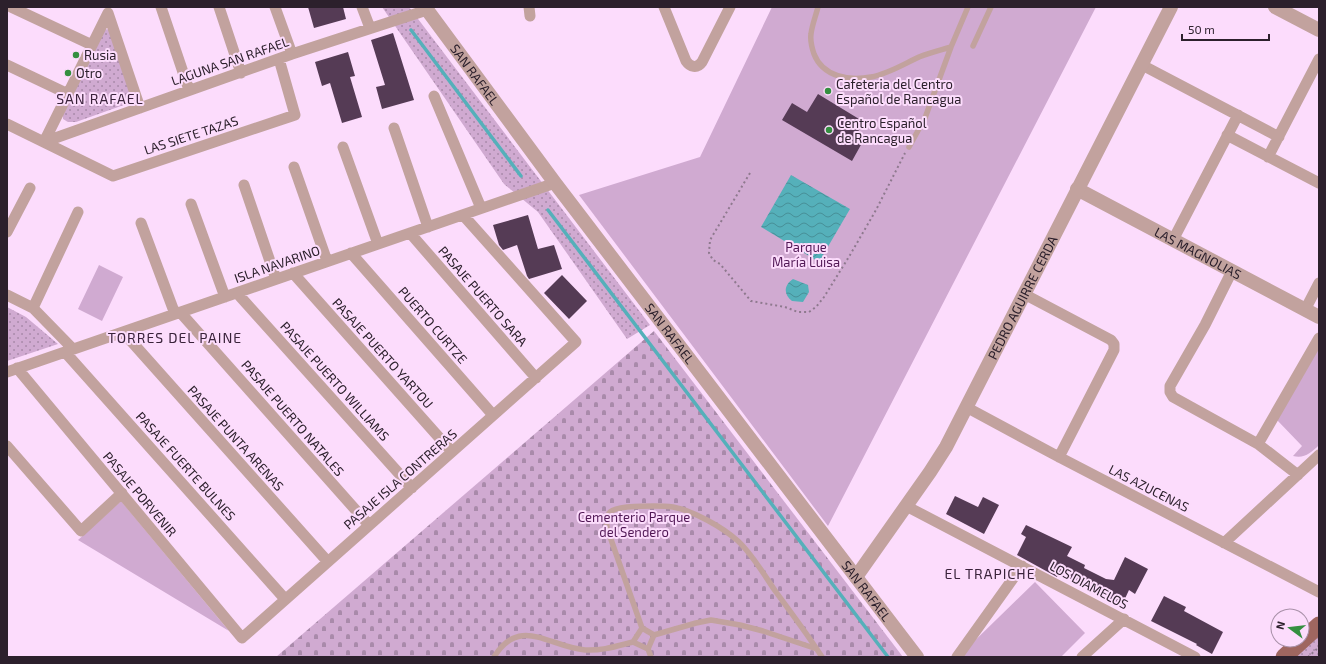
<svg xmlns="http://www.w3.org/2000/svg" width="1326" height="664" viewBox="0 0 1326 664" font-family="'Exo 2',sans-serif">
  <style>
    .grass { fill: url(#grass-dots) }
    .cemetery { fill: url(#cemetery-stones) }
    .park { fill: #d0aad1 }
    .water { fill: url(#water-waves) }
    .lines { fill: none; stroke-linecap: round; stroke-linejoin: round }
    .stream { stroke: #55b0ba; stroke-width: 3.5 }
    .building { fill: #553b55 }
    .path { stroke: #8e798e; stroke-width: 2; stroke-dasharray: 2 3; stroke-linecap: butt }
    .service { stroke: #c2a29e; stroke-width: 5.5 }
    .minor { stroke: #c2a29e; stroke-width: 11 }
    .tertiary { stroke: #c2a29e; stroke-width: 14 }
    .primary { stroke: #9f6660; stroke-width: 17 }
    .poi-dot { fill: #348f40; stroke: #fcdcfc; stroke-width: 1.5 }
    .labels { text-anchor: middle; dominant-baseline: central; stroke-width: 4; stroke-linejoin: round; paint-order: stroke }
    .poi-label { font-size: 13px; fill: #2c202c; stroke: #fcdcfc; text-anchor: start }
    .street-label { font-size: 13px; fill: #2c202c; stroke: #fcdcfc }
    .park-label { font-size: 13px; fill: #511855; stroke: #fcdcfc }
    .neighbourhood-label { font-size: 14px; letter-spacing: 1px; fill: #39223a; stroke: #fcdcfc }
  </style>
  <defs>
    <pattern id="grass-dots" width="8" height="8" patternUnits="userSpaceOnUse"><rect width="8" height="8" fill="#d0aad1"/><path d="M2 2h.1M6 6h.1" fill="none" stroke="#a98aaa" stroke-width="1.8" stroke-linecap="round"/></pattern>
    <pattern id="cemetery-stones" width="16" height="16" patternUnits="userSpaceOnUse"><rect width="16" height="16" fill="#d0aad1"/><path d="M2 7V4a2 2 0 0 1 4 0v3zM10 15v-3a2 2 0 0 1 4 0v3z" fill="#a98aaa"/></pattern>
    <pattern id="water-waves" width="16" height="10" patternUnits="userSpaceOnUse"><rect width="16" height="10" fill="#55b0ba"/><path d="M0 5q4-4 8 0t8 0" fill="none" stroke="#478f97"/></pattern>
  </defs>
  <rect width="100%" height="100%" fill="#fcdcfc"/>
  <path class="grass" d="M382,7H409L650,325L627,339L538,212L504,184Z
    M107,29L110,31L135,101L76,122H68L63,119V114L104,31Z
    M7,307L26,317L58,344L7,361Z
    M1319,634V657H1294Z"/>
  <path class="cemetery" d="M654,331L903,657H276Z"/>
  <path class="park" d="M772,7H1096L828,526L579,195L700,157Z
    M99,265L123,277L102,321L78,309Z
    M1319,347V445C1311,453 1304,459 1293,456L1302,446L1277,420Z
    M121,501L229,631L78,540Z
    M1035,582L1085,633L1061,657H958Z"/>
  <path class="water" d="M791,175L850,209L819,262L761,227Z
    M793,279L808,285L809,292L803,302L792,301C783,294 784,285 793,279Z"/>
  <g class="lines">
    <path class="stream" d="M411,30L521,176
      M548,210L888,657"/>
  </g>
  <path class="building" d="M308,7H343L346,19L314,28Z
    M393,33L414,100L382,109L376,87L385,85L371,40Z
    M348,52L355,76L350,77L362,117L342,123L330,83L322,86L315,62Z
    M818,94L864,122L854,138L862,143L852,161L782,120L792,103L807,112Z
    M528,215L538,249L554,245L562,269L529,279L527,276L517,245L503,250L499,245L493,225Z
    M562,275L587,301L569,319L544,293Z
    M955,496L978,507L983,497L999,505L984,534L946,514Z
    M1026,525L1072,547L1067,556L1085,565L1084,568L1106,579L1114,580L1125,557L1148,569L1135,594L1129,590L1122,605L1059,573L1057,577L1017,555L1026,537L1021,534Z
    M1164,596L1186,607L1184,611L1223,632L1212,654L1196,645L1197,644L1151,621Z"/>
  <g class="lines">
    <path class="path" d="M750,173L710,240L709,253L713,260L720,264L751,301L785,307L798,312H809L816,307L824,297L850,255L876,210L905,153
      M1308,657L1319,647"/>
    <path class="service" d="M818,7C816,15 812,25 811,34C810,41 812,48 814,54C823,77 849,81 871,77C888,74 904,64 919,57C929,53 941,50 951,47
      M973,46L991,7
      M909,147L925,118L951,47L968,7
      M642,628L607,528C605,511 611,509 627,507C642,506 658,505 673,507C694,511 722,527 738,541C753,555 764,575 776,592C792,614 808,635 822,657
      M648,649L654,635
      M494,657C520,615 549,647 585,650C602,651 617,646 633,642
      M651,657L648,649L633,642L642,628L654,635L696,623L711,620L740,625L763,631L817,649"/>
    <path class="minor" d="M11,7L92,45
      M161,7L189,90
      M219,7L241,73
      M275,7L292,54
      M362,7L370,28
      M529,7L530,16
      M664,7L686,61C690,67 697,69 702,62L730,7
      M108,13L140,108
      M7,65L68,94
      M1142,65L1279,137
      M434,96L481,208
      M7,124L113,176L295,115L279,59
      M394,128L428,227
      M1227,135L1319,183
      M44,142L292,54L427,10
      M44,142L108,13
      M343,147L378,244
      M1268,157L1319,59
      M294,167L327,261
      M244,185L276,279
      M191,204L225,297
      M141,223L175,314
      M7,232L30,188
      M410,233L536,378
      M1173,240L1238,115
      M351,253L493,415
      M1232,271L1205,325L1170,386V392L1173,397L1258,444L1298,475
      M293,273L452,452
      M237,293L412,488
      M1024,294L1111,340L1114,344V350L1059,457
      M7,295L33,308L73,349
      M33,308L78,212
      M1305,310L1319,283
      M180,312L369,525
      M123,332L328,562
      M65,352L285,599
      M17,368L242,638L576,342L463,215
      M7,372L555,183
      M966,407L1059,457L1319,592
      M1258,444L1319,338
      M7,446L81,531L122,493
      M906,506L1195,657
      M1224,543L1319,455
      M957,657L1022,566
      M1082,657L1124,619"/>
    <g class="tertiary">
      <path id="s1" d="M425,7L555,183L917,657"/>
      <path d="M1275,7L1319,30"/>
      <path id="s2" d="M1077,189L1319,317"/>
      <path id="s3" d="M856,577L930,472L946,447L1171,7"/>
    </g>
    <path class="primary" d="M1284,657L1319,625"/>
  </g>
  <g class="poi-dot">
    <circle cx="76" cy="55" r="4"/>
    <circle cx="68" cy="73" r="4"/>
    <circle cx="828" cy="91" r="4"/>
    <circle cx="829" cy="130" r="4"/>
  </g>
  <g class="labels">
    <g class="poi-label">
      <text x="84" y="55">Rusia</text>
      <text x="76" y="73">Otro</text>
      <text x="836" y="84">Cafeteria del Centro<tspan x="836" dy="15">Español de Rancagua</tspan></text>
      <text x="837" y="123">Centro Español<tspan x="837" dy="15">de Rancagua</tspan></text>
    </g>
    <g class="street-label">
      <text transform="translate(230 61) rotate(-19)">LAGUNA SAN RAFAEL</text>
      <text stroke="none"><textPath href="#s1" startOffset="84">SAN RAFAEL</textPath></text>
      <text transform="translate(191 135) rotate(-18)">LAS SIETE TAZAS</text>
      <text stroke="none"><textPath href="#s2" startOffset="137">LAS MAGNOLIAS</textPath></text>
      <text transform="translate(277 264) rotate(-19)">ISLA NAVARINO</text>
      <text transform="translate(483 296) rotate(49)">PASAJE PUERTO SARA</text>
      <text stroke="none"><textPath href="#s3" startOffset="326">PEDRO AGUIRRE CERDA</textPath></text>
      <text transform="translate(433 325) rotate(49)">PUERTO CURTZE</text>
      <text stroke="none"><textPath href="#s1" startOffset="408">SAN RAFAEL</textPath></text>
      <text transform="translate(383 353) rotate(48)">PASAJE PUERTO YARTOU</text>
      <text transform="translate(335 381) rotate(48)">PASAJE PUERTO WILLIAMS</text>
      <text transform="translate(293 418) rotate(49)">PASAJE PUERTO NATALES</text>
      <text transform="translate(236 438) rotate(48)">PASAJE PUNTA ARENAS</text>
      <text transform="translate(186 466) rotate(48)">PASAJE FUERTE BULNES</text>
      <text transform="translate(400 479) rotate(-41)">PASAJE ISLA CONTRERAS</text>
      <text transform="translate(1149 488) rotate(27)">LAS AZUCENAS</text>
      <text transform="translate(140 494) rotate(50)">PASAJE PORVENIR</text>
      <text transform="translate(1089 585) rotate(28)">LOS DIAMELOS</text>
      <text stroke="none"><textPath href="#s1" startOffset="732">SAN RAFAEL</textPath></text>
    </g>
    <g class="park-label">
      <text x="806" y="247">Parque<tspan x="806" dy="15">María Luisa</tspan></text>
      <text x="634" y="517">Cementerio Parque<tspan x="634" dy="15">del Sendero</tspan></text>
    </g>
    <g class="neighbourhood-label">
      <text x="100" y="98">SAN RAFAEL</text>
      <text x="175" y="337">TORRES DEL PAINE</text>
      <text x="990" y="573">EL TRAPICHE</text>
    </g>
  </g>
  <rect width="1326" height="664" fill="none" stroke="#2c202c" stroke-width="16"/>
  <g transform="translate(1290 628) rotate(285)"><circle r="19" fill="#fcdcfc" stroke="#a991a9"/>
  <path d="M0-3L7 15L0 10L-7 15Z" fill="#348f40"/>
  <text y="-6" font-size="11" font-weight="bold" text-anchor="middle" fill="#2c202c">N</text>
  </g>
  <path d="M1182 34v6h87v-6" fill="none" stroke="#2c202c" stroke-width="2"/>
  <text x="1188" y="34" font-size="12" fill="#2c202c" stroke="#fcdcfc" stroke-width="3" paint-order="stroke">50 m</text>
</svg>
